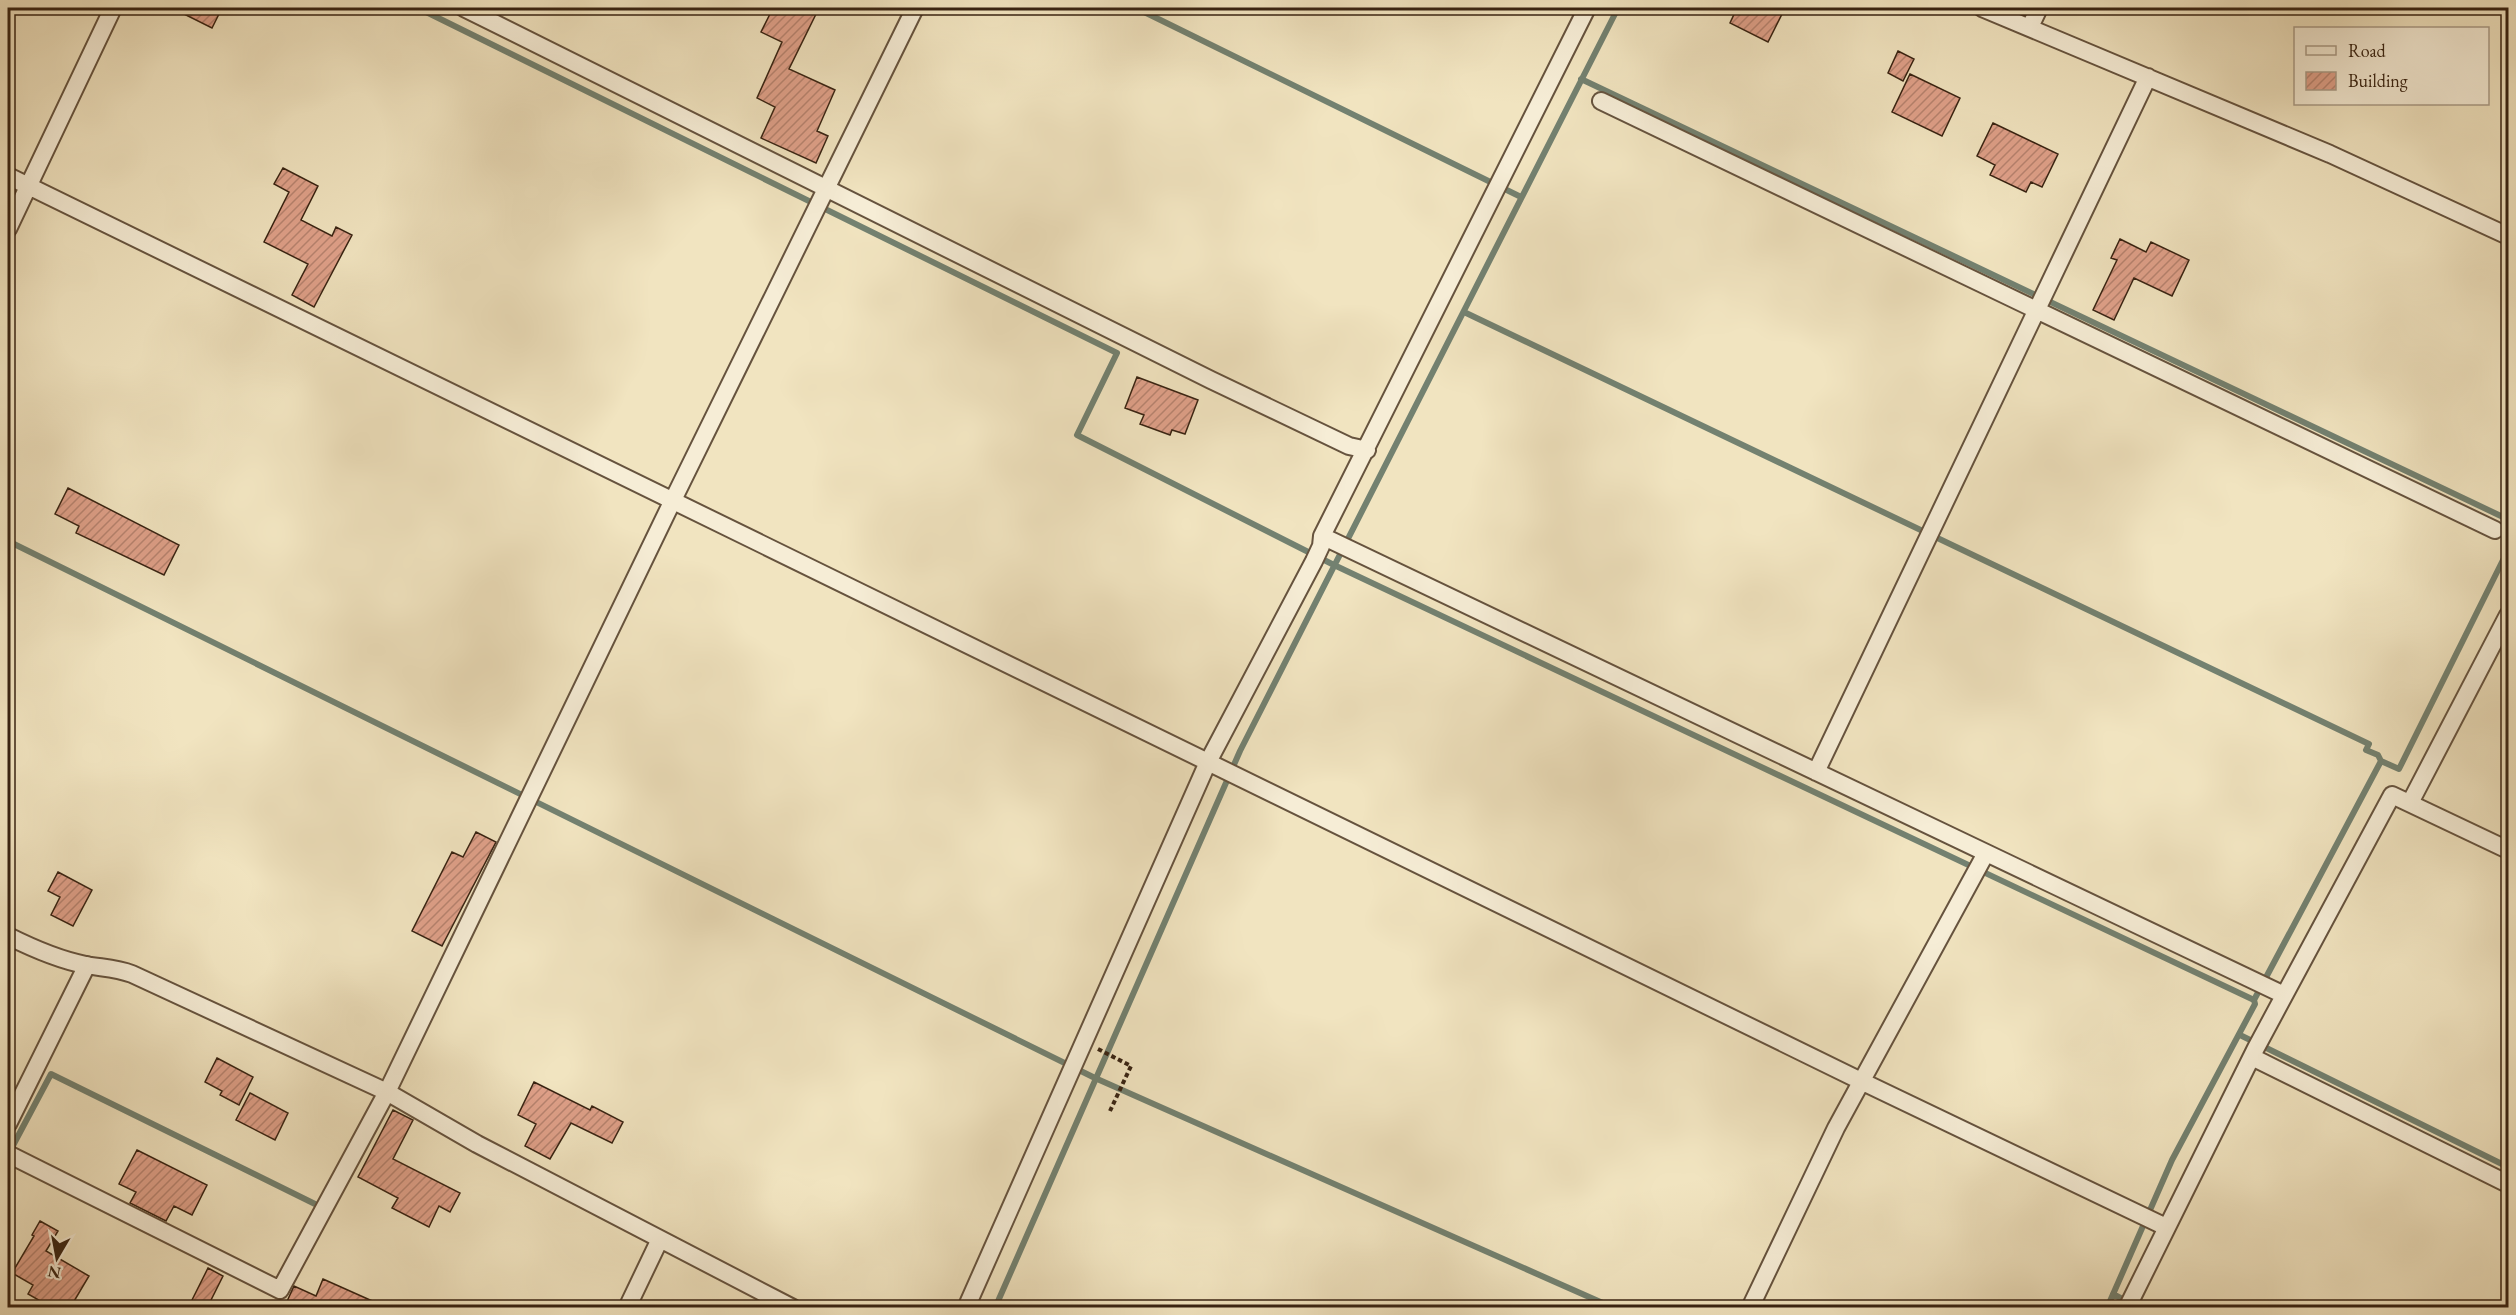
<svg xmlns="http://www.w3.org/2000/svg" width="2516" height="1315" viewBox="0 0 2516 1315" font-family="'EB Garamond',serif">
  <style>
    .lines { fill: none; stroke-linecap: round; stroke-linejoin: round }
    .stream { stroke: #738170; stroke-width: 6 }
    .building { fill: url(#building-hatch); stroke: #382312; stroke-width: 1.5 }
    .street-casing { stroke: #66533e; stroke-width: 20 }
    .path { stroke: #382312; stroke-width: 4; stroke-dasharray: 4.5 3; stroke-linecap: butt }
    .street { stroke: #f6edd6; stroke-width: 16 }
  </style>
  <defs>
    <pattern id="building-hatch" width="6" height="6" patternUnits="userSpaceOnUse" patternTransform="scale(1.5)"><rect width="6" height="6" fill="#e0a18a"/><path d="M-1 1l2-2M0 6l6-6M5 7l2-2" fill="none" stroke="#b7836f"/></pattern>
  </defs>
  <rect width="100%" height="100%" fill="#f1e4c0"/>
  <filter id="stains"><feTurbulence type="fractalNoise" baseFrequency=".00333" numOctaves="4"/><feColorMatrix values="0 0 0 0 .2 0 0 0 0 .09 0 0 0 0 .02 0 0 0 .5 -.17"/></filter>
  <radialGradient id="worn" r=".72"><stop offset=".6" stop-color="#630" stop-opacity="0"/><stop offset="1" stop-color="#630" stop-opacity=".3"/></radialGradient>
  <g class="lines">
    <path class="stream" d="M418,8L1117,353L1077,435L1334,565L2254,1000
      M1136,8L1521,197
      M1581,79L2503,517
      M1464,312L2369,744L2366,750L2378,755L2381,761
      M8,541L1095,1078L1614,1308
      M2240,1035L2508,1167
      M9,1153L51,1074L315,1204
      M2113,1294L2139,1308
      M995,1308L1240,751L1618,8
      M2107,1308L2172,1160L2255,1004L2254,1000L2381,761L2399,769L2508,550"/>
  </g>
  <path class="building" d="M172,8H222L212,28Z
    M773,8H819L789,69L835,90L817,131L828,136L816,163L761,138L775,107L757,98L782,42L761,32Z
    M1737,8H1769L1782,14L1768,42L1730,23Z
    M1898,51L1914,59L1903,81L1888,73Z
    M1910,74L1960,98L1942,136L1892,112Z
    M1993,123L2058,154L2042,187L2031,182L2026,192L1990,175L1995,165L1977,156Z
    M283,168L318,186L301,220L332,236L336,227L352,235L314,307L292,295L308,264L264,242L289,192L274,184Z
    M2120,239L2146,252L2151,242L2189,260L2172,296L2134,278L2114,320L2093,310L2117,260L2111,258Z
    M1137,377L1198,400L1185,434L1172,430L1170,435L1140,424L1144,415L1125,408Z
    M68,488L179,545L164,575L76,533L79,526L55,514Z
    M476,832L496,842L442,946L412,931L452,852L463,857Z
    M58,872L92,890L73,926L51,915L60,897L48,891Z
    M217,1058L253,1077L239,1105L220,1095L222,1091L205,1082Z
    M534,1082L590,1110L592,1106L623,1122L612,1143L571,1123L550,1159L525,1146L536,1124L518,1115Z
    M250,1093L288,1113L275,1140L236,1120Z
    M393,1110L413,1120L393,1159L460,1193L450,1212L439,1206L429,1227L392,1208L398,1198L358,1177Z
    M137,1150L207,1185L192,1215L174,1206L166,1221L130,1203L136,1192L119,1184Z
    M40,1221L58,1231L46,1251L89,1276L70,1308L53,1301L49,1306L28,1294L33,1285L12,1273L34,1236L32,1235Z
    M208,1268L223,1276L207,1308H188Z
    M323,1279L388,1308H284L294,1286L316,1296Z"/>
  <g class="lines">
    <defs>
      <path id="street" d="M464,8L1211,380L1349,446L1367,450
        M1982,8L2330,154L2508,236
        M2030,27L2039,8
        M1601,101L2495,530
        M8,176L1863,1082L2166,1227
        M8,229L113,8
        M1322,536L2284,995
        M1816,772L2148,77
        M2411,801L2508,615
        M8,936C32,948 59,960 86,965C102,968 116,968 132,974L387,1092L477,1144L793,1308
        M2252,1057L2508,1184
        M8,1124L87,965
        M8,1154L280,1290L387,1092L673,500L915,8
        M627,1308L660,1239
        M966,1308L1208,762L1314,561L1321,546L1322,536L1587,8
        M1750,1308L1836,1128L1986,853
        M2127,1308L2256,1048L2392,795L2508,850"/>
    </defs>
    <use href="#street" class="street-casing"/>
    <path class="path" d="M1098,1049L1131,1066L1110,1111"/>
    <use href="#street" class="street"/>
  </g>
  <rect width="2516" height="1315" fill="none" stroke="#f1e4c0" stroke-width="30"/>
  <rect x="9" y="9" width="2498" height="1297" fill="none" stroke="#382312" stroke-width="3"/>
  <rect x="15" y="15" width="2486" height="1285" fill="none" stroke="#382312" stroke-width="1.5"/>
  <rect x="2294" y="27" width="195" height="78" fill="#f6edd6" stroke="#aa9c88" stroke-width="1.5"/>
  <rect x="2306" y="46" width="30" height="9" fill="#f6edd6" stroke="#aa9c88" stroke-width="1.5"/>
  <text x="2348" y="57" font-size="18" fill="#382312">Road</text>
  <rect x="2306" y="72" width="30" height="18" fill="url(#building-hatch)" stroke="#aa9c88" stroke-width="1.5"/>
  <text x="2348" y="87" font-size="18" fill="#382312">Building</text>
  <g transform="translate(57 1258) rotate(190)" stroke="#f6edd6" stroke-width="4.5" paint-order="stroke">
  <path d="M0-4.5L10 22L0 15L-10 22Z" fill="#382312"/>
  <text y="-9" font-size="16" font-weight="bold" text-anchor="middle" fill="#382312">N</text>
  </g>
  <rect width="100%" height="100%" filter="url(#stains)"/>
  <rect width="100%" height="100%" fill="url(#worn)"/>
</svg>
